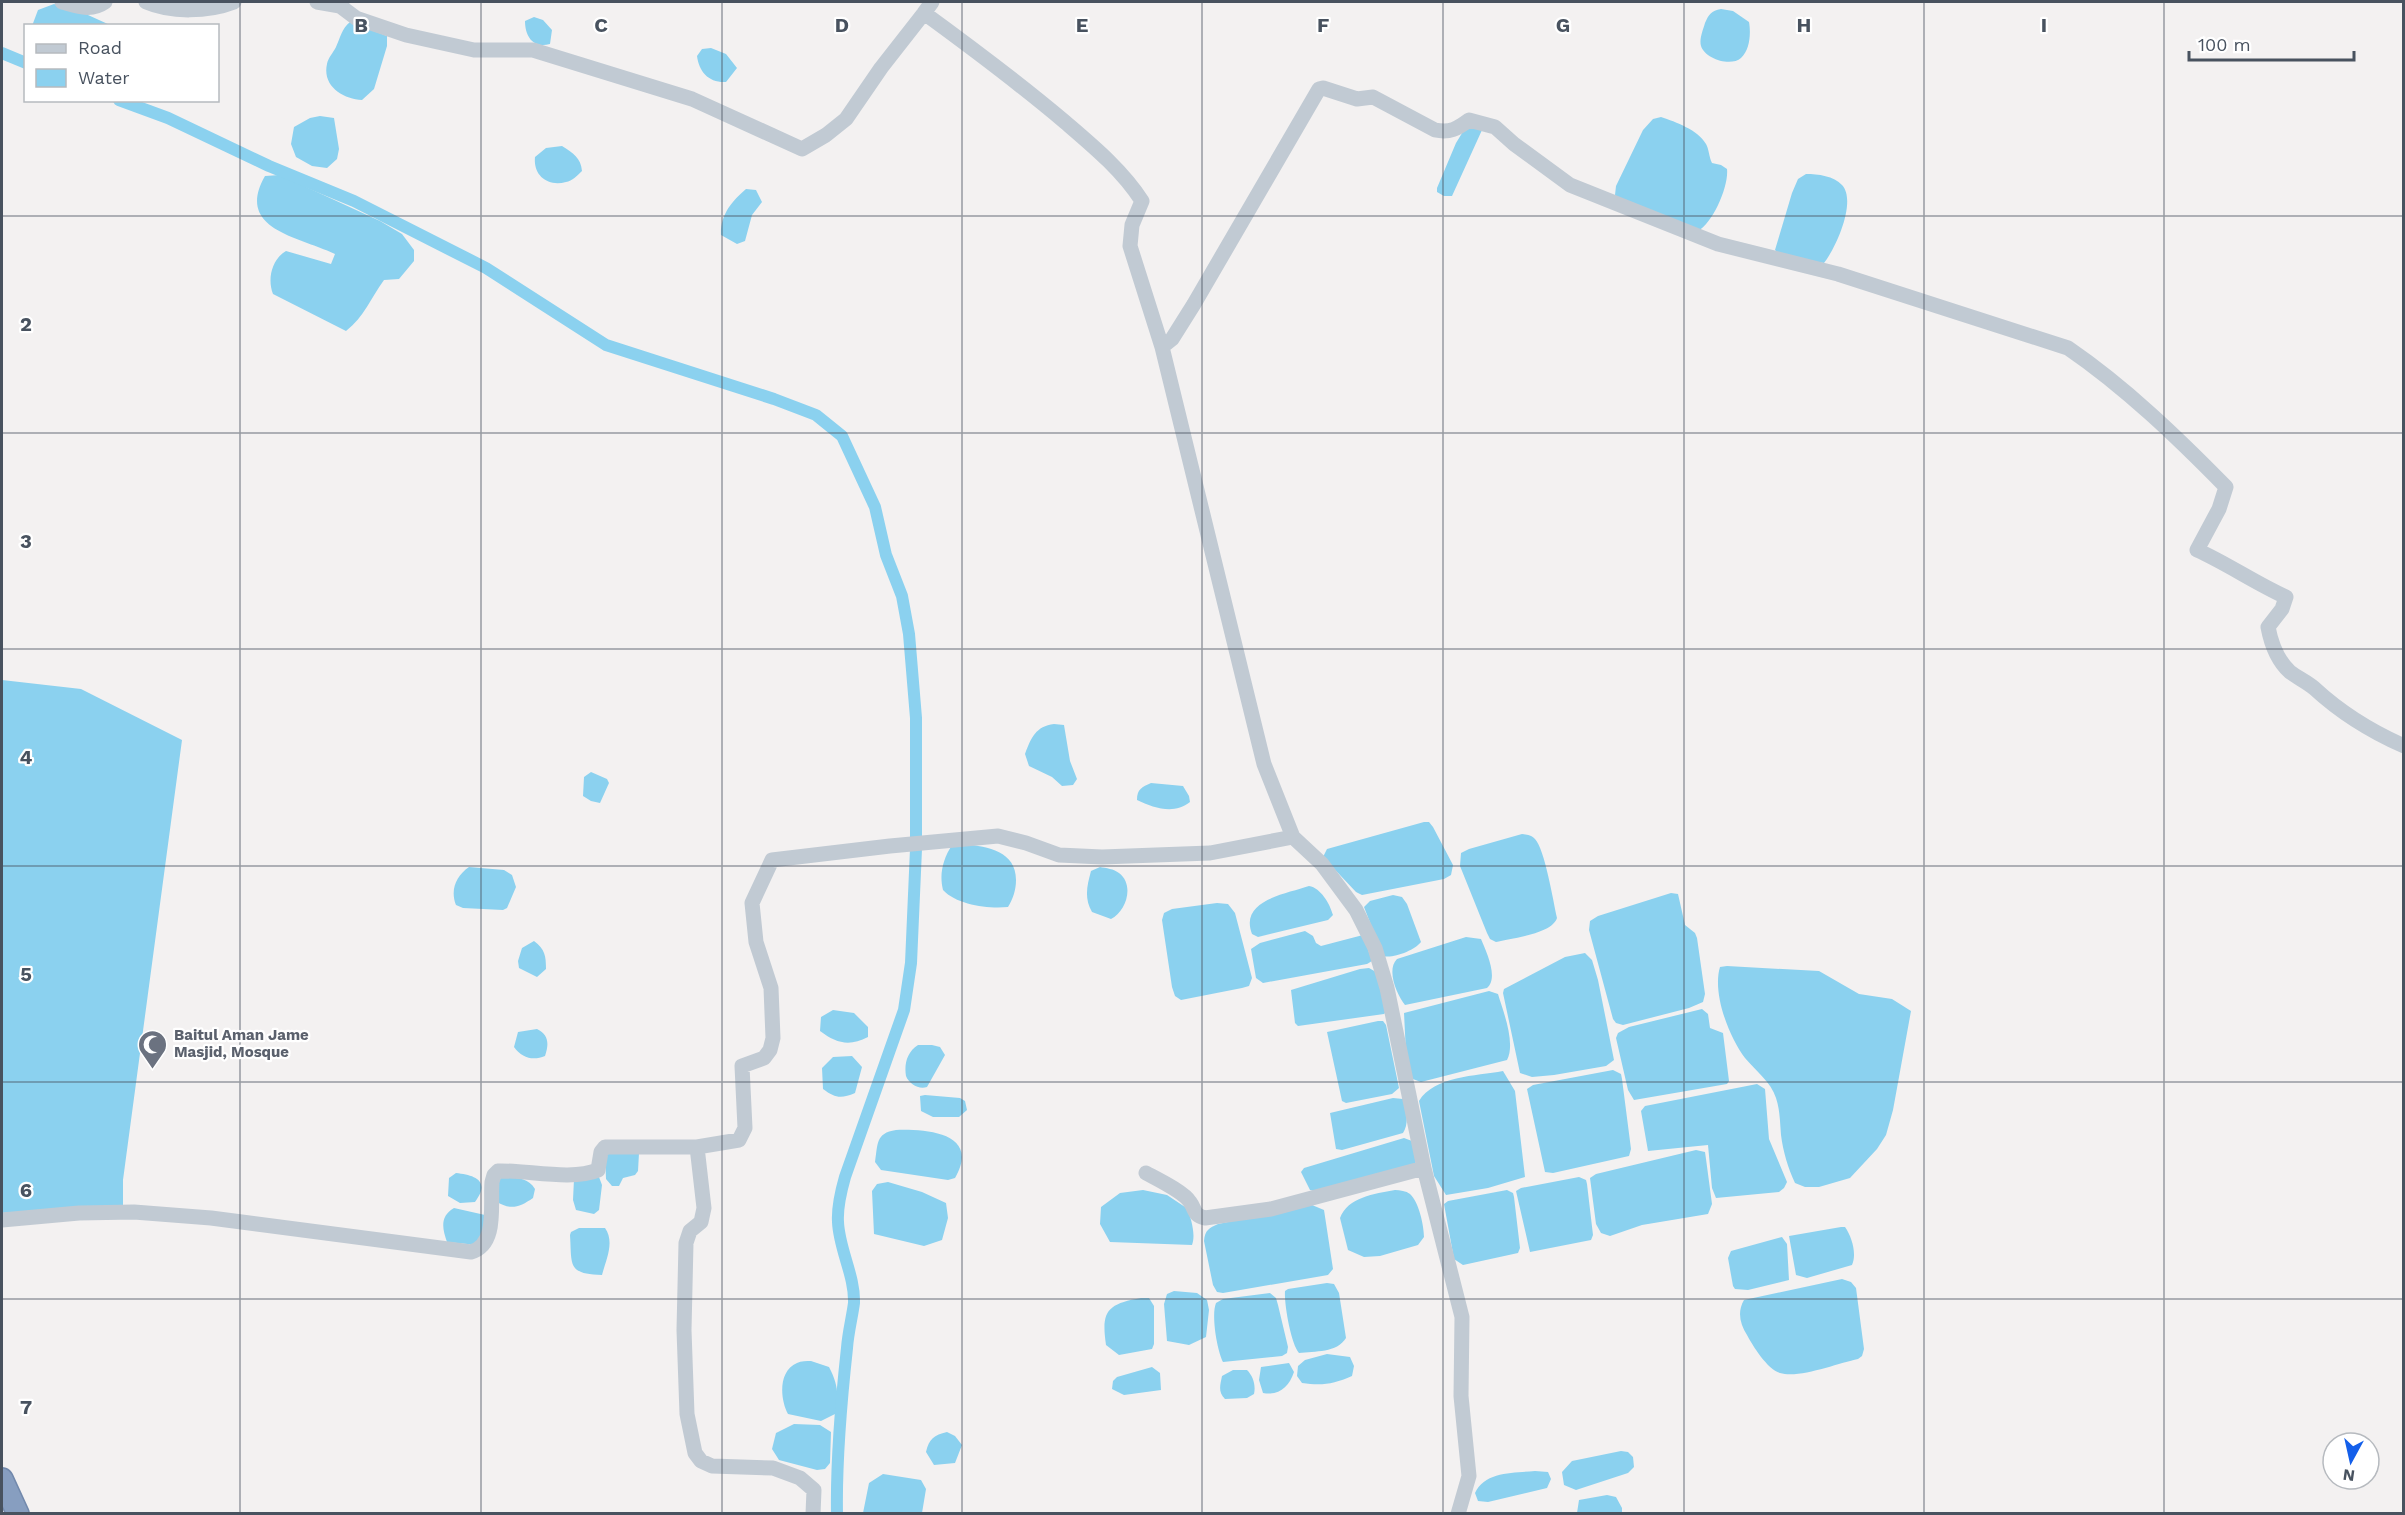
<svg xmlns="http://www.w3.org/2000/svg" width="2405" height="1515" viewBox="0 0 2405 1515" font-family="'Work Sans',sans-serif">
  <style>
    .water { fill: #8bd1ef }
    .lines { fill: none; stroke-linecap: round; stroke-linejoin: round }
    .canal { stroke: #8bd1ef; stroke-width: 12 }
    .highway-casing { stroke: #7289ac; stroke-width: 24 }
    .minor { stroke: #c1cad3; stroke-width: 15 }
    .highway { stroke: #879ec0; stroke-width: 21 }
    .grid { fill: none; stroke: #48525f; stroke-width: 1.5; stroke-opacity: 0.55 }
    .labels { text-anchor: middle; dominant-baseline: central; stroke-width: 4.5; stroke-linejoin: round; paint-order: stroke }
    .worship-label { font-size: 15px; font-weight: bold; fill: #5b616d; stroke: #fff; text-anchor: start }
    .grid-label { font-size: 20px; text-anchor: middle; font-weight: bold; fill: #48525f; stroke: #fff; stroke-width: 4.5; stroke-linejoin: round; paint-order: stroke }
  </style>
  <rect width="100%" height="100%" fill="#f3f1f1"/>
  <path class="water" d="M54,4L77,10L110,25L32,26L38,10Z
    M1721,9L1733,11L1749,22C1751,33 1750,50 1741,58C1731,67 1705,59 1701,46C1699,39 1703,30 1705,23C1709,14 1711,11 1721,9Z
    M534,17L543,20L552,30L550,44C533,49 525,36 525,21Z
    M350,22L387,36V46L374,89L362,100C343,99 322,86 327,64C328,58 333,53 336,47C340,38 342,28 350,22Z
    M711,48L726,54L737,68L726,82C709,83 699,72 697,56L702,49Z
    M320,116L334,118L339,149L337,159L327,168L312,166L296,157L291,144L294,127L310,118Z
    M1661,117C1676,122 1698,130 1706,144C1709,149 1709,157 1712,163L1721,165L1727,169C1729,186 1713,223 1698,231L1618,199L1615,195L1616,186L1643,130L1653,119Z
    M1467,125L1482,130L1452,196H1444L1437,192V188L1456,143Z
    M562,146C573,153 581,158 582,171C578,175 572,181 566,182C548,187 533,176 535,157L546,148Z
    M1806,174C1818,174 1834,176 1842,185C1857,201 1836,248 1824,263L1783,258L1775,250L1792,193L1798,179Z
    M280,175L380,221L402,234L414,250V261L399,279L384,280C371,298 364,317 346,331L273,294C267,279 272,259 286,251L331,264L335,254C301,237 234,230 265,176Z
    M746,189L756,190L762,202L752,215L745,241L737,244L721,235C720,215 732,201 746,189Z
    M2,680L81,689L182,740L123,1180V1206L2,1213Z
    M1054,724L1064,725L1070,761L1077,779L1073,785L1062,786L1052,777L1029,766L1025,754C1031,738 1036,726 1054,724Z
    M591,772L607,779L609,783L600,803L591,801L583,796L584,777Z
    M1151,783L1183,786L1189,796L1190,802C1174,815 1154,808 1137,800C1137,789 1142,787 1151,783Z
    M1424,822H1429L1433,827L1453,865L1451,875L1444,879L1362,895L1356,892L1323,857L1327,849Z
    M1522,834C1527,835 1531,835 1535,839C1545,850 1553,900 1557,918C1552,934 1512,938 1496,942L1490,939L1487,933L1460,866L1461,853L1469,849Z
    M965,844C988,847 1016,851 1016,880C1016,890 1013,899 1008,907C988,909 957,905 943,890C939,874 943,859 952,845Z
    M469,867L504,870L512,875L516,887L507,908L503,910L463,908L456,905C450,890 456,876 469,867Z
    M1100,867C1106,868 1114,869 1119,873C1135,885 1126,912 1111,919L1092,912C1084,898 1087,886 1091,871Z
    M1309,886C1321,888 1330,904 1333,915L1328,920L1258,937L1252,934C1239,900 1286,894 1309,886Z
    M1671,893L1678,894L1685,925L1695,933L1697,938L1705,994L1703,1002L1689,1008L1623,1025L1616,1023L1613,1019L1589,930L1590,921L1598,916Z
    M1393,895L1402,897L1407,904L1421,942C1415,950 1393,959 1383,956L1364,907L1370,901Z
    M1217,903L1228,904L1235,913L1252,978L1249,986L1242,988L1181,1000L1175,996L1172,987L1162,920L1164,913L1172,909Z
    M1305,931L1313,936L1316,943L1321,946L1363,935L1372,961L1367,964L1263,983L1256,978L1251,949L1260,943Z
    M1466,937L1481,939C1486,951 1499,978 1487,988L1405,1005C1397,995 1386,970 1397,959Z
    M534,941C545,949 546,956 546,969L537,977L519,968L518,961L522,948Z
    M1585,953L1592,960L1598,980L1614,1060L1606,1066L1554,1075L1532,1077L1520,1073L1503,993L1504,989L1565,957Z
    M1727,966L1819,971L1859,994L1892,999L1911,1011L1893,1110L1886,1135L1877,1149L1850,1178L1819,1187H1805L1795,1183C1788,1168 1783,1151 1781,1135C1780,1122 1780,1110 1776,1098C1771,1082 1756,1071 1745,1058C1729,1037 1712,993 1720,967Z
    M1369,968L1376,972L1386,1012L1384,1014L1298,1026L1295,1023L1291,990L1360,969Z
    M1489,991L1498,994C1503,1011 1516,1043 1507,1060L1421,1082L1410,1078L1407,1073L1404,1013Z
    M1702,1009L1708,1014L1710,1028L1723,1033L1729,1081L1727,1084L1634,1100L1628,1090L1616,1038L1618,1033L1629,1027Z
    M833,1010L854,1013L868,1027V1037C849,1047 836,1043 820,1031L821,1017Z
    M1378,1021H1383L1386,1025L1399,1088L1392,1094L1346,1103L1342,1101L1327,1032Z
    M537,1029C549,1035 549,1044 545,1056C533,1061 522,1058 514,1047L518,1032Z
    M918,1045H932L940,1047L945,1055L927,1087C919,1090 909,1084 906,1076C904,1064 907,1052 918,1045Z
    M852,1056L862,1067L855,1093C841,1099 835,1098 823,1089L822,1068L833,1057Z
    M1613,1070L1621,1074L1622,1079L1631,1149L1629,1156L1553,1173L1545,1172L1527,1089L1533,1085Z
    M1503,1071L1515,1091L1525,1177L1488,1188L1446,1195L1434,1176L1419,1101C1434,1076 1476,1076 1503,1071Z
    M1757,1084L1765,1089L1769,1139L1787,1182L1784,1188L1779,1192L1716,1198L1712,1188L1708,1145L1648,1151L1641,1111L1645,1106Z
    M925,1095L960,1098L965,1101L967,1110L959,1117H933L921,1111L920,1096Z
    M1393,1098L1403,1099C1407,1109 1409,1124 1403,1133L1342,1150L1336,1149L1330,1113Z
    M896,1130C927,1129 981,1133 955,1178L948,1180L881,1170L875,1162C878,1145 875,1133 896,1130Z
    M1404,1138L1412,1141L1416,1161L1415,1165L1315,1191L1310,1190L1301,1172L1304,1168Z
    M1696,1150L1705,1152L1706,1159L1712,1204L1708,1214L1642,1225L1610,1236L1601,1233L1596,1224L1590,1178L1596,1174Z
    M605,1153H639L638,1171L635,1175L623,1178L619,1186H612L606,1179Z
    M456,1173C475,1175 491,1181 475,1202L460,1203L448,1196L449,1178Z
    M502,1176C515,1178 528,1177 535,1189L533,1198C520,1207 510,1211 496,1201V1186Z
    M599,1177L602,1185L599,1210L594,1214L576,1210L573,1200L574,1179Z
    M1579,1177L1586,1180L1587,1184L1593,1235L1591,1240L1530,1252L1516,1191L1521,1188Z
    M888,1182L922,1192L946,1203L948,1218L942,1240L924,1246L874,1234L872,1191L877,1184Z
    M1143,1190L1167,1195L1188,1209C1191,1220 1196,1234 1192,1245L1110,1242L1100,1224L1101,1207L1120,1193Z
    M1395,1190C1400,1190 1406,1191 1410,1194C1419,1202 1424,1226 1424,1237L1418,1245L1380,1256L1364,1257L1348,1250L1340,1218C1348,1197 1374,1194 1395,1190Z
    M1507,1190L1513,1193L1514,1197L1520,1248L1518,1253L1463,1265L1454,1259L1444,1204L1448,1201Z
    M1312,1205L1324,1210L1333,1269L1328,1275L1223,1293L1217,1292L1213,1285L1204,1241C1205,1230 1209,1228 1218,1224Z
    M454,1208L485,1215L487,1219L477,1245L447,1242C442,1228 440,1216 454,1208Z
    M1841,1227H1845C1852,1237 1857,1254 1852,1265L1807,1278L1796,1275L1789,1236Z
    M579,1228H605C615,1242 606,1260 602,1275C567,1274 572,1265 570,1235L571,1232Z
    M1782,1237L1787,1244L1789,1280L1748,1290L1735,1289L1733,1286L1728,1258L1731,1251Z
    M1842,1279L1851,1282L1856,1288L1864,1349L1862,1356L1858,1359C1838,1363 1799,1379 1780,1373C1767,1369 1753,1346 1747,1335C1740,1324 1737,1312 1744,1300Z
    M1327,1283L1334,1284L1339,1293L1346,1338C1337,1353 1315,1351 1299,1353C1291,1344 1284,1304 1285,1291L1288,1289Z
    M1174,1291L1197,1293L1207,1300L1209,1310L1206,1337L1189,1345L1167,1341L1164,1304L1167,1294Z
    M1270,1293L1276,1298L1278,1305L1288,1347L1287,1353L1282,1356L1223,1362C1217,1350 1211,1315 1216,1303L1223,1299Z
    M1141,1298H1149L1154,1306V1344L1152,1349L1119,1355L1106,1345C1101,1311 1107,1304 1141,1298Z
    M1327,1354L1350,1357L1354,1366L1352,1376C1334,1384 1322,1386 1302,1383L1297,1376L1298,1366L1305,1360Z
    M811,1361L829,1367C838,1384 839,1395 835,1414L821,1421L788,1414C780,1399 778,1371 797,1363C801,1361 807,1361 811,1361Z
    M1289,1363L1294,1372C1289,1387 1279,1396 1263,1393L1259,1380L1261,1367Z
    M1152,1367L1160,1373L1161,1390L1124,1395L1112,1389L1113,1381L1117,1377Z
    M1233,1370H1247C1253,1376 1256,1385 1254,1394L1247,1398L1225,1399C1218,1392 1220,1386 1222,1376Z
    M794,1424L820,1425L831,1432L830,1463L825,1469L817,1470L779,1460L772,1449L776,1433Z
    M947,1432L955,1436L962,1445L955,1463L934,1465L926,1452C929,1439 934,1435 947,1432Z
    M1621,1451L1628,1452L1633,1457L1634,1467L1628,1473L1576,1490L1564,1485L1562,1472L1572,1461Z
    M1535,1471L1548,1472L1551,1479L1547,1488L1488,1502L1478,1501L1475,1493C1485,1471 1514,1473 1535,1471Z
    M883,1474L921,1480L926,1489L922,1513H863L869,1483Z
    M1607,1495L1616,1497L1622,1508V1513H1577L1579,1500Z"/>
  <g class="lines">
    <path class="canal" d="M2,53L26,63
      M119,100L168,118L269,166L354,201L486,268L606,345L774,399L816,415L842,436L875,507L886,555L902,596L909,634L916,718V849L911,963L904,1010L845,1177C841,1191 837,1206 838,1222C839,1249 855,1276 854,1303C852,1318 848,1333 847,1348C841,1403 836,1459 837,1514"/>
    <defs>
      <path id="highway" d="M2,1479L18,1514"/>
    </defs>
    <use href="#highway" class="highway-casing"/>
    <path class="minor" d="M62,2C77,6 91,12 105,2
      M146,2C171,13 208,12 234,2
      M317,2L340,6L342,2
      M932,2L924,13C972,48 1020,84 1065,122C1093,146 1122,170 1142,201L1132,225L1130,246L1162,347L1264,764L1293,837L1322,864L1356,910L1375,948L1387,988L1424,1168L1462,1317L1461,1396L1469,1476L1458,1514
      M340,6L356,18L406,35L474,50H533L692,99L802,149L826,135L846,119L881,68L924,13
      M1162,347L1172,339L1194,304L1319,89L1323,88L1357,99L1373,97L1435,130C1450,133 1457,129 1469,120L1495,127L1514,144L1570,185L1718,244L1838,274L2068,348C2125,387 2178,438 2226,487L2219,509L2197,550C2228,564 2255,583 2286,597L2282,609L2268,627C2271,643 2278,661 2290,672C2298,678 2307,682 2314,688C2341,713 2370,731 2404,746
      M697,1147L704,1208L701,1222L690,1231L686,1243L684,1330L687,1414L695,1453L701,1461L712,1466L773,1468L800,1478L814,1490L813,1514
      M1146,1173C1157,1179 1184,1192 1190,1202C1196,1210 1193,1215 1205,1218L1271,1209L1424,1168
      M2,1220L79,1213L134,1212L211,1218L471,1252C498,1244 490,1205 492,1182L494,1175L498,1171C527,1170 572,1181 598,1170L601,1152L605,1147H697L739,1140L745,1128L742,1066L764,1058L770,1050L773,1038L771,988L756,942L752,903L772,860L890,846L998,836L1026,843L1059,855L1102,857L1210,853L1293,837"/>
    <use href="#highway" class="highway"/>
  </g>
  <path class="grid" d="M240,2V1514M481,2V1514M722,2V1514M962,2V1514M1202,2V1514M1443,2V1514M1684,2V1514M1924,2V1514M2164,2V1514M2,216H2404M2,433H2404M2,649H2404M2,866H2404M2,1082H2404M2,1299H2404"/>
  <defs>
    <symbol id="mosque-pin" viewBox="-11 -11 22 30"><path d="M0 17L-7.5 6A9.5 9.5 0 1 1 7.5 6Z" fill="#6b7280" stroke="#fff"/><path d="M3.5-4.9A6 6 0 1 0 3.5 4.9A5 5 0 1 1 3.5-4.9Z" fill="#fff"/></symbol>
  </defs>
  <g fill-rule="evenodd">
    <use href="#mosque-pin" x="136" y="1028" width="33" height="45"/>
  </g>
  <g class="labels">
    <g class="worship-label">
      <text x="174" y="1035">Baitul Aman Jame<tspan x="174" dy="17">Masjid, Mosque</tspan></text>
    </g>
  </g>
  <g class="grid-label">
    <text x="361" y="32">B</text>
    <text x="601" y="32">C</text>
    <text x="842" y="32">D</text>
    <text x="1082" y="32">E</text>
    <text x="1323" y="32">F</text>
    <text x="1563" y="32">G</text>
    <text x="1804" y="32">H</text>
    <text x="2044" y="32">I</text>
    <text x="26" y="331">2</text>
    <text x="26" y="548">3</text>
    <text x="26" y="764">4</text>
    <text x="26" y="981">5</text>
    <text x="26" y="1197">6</text>
    <text x="26" y="1414">7</text>
  </g>
  <rect width="2405" height="1515" fill="none" stroke="#48525f" stroke-width="6"/>
  <rect x="24" y="24" width="195" height="78" fill="#ffffff" stroke="#b6babf" stroke-width="1.5"/>
  <rect x="36" y="44" width="30" height="9" fill="#c1cad3" stroke="#b6babf" stroke-width="1.5"/>
  <text x="78" y="54" font-size="18" fill="#48525f">Road</text>
  <rect x="36" y="69" width="30" height="18" fill="#8bd1ef" stroke="#b6babf" stroke-width="1.5"/>
  <text x="78" y="84" font-size="18" fill="#48525f">Water</text>
  <g transform="translate(2351 1461) rotate(188)"><circle r="28" fill="#ffffff" stroke="#b6babf" stroke-width="1.5"/>
  <path d="M0-4.5L10 22L0 15L-10 22Z" fill="#145fea"/>
  <text y="-9" font-size="16" font-weight="bold" text-anchor="middle" fill="#48525f">N</text>
  </g>
  <path d="M2189 51v9h165v-9" fill="none" stroke="#48525f" stroke-width="3"/>
  <text x="2198" y="51" font-size="18" fill="#48525f" stroke="#ffffff" stroke-width="4.5" paint-order="stroke">100 m</text>
</svg>
